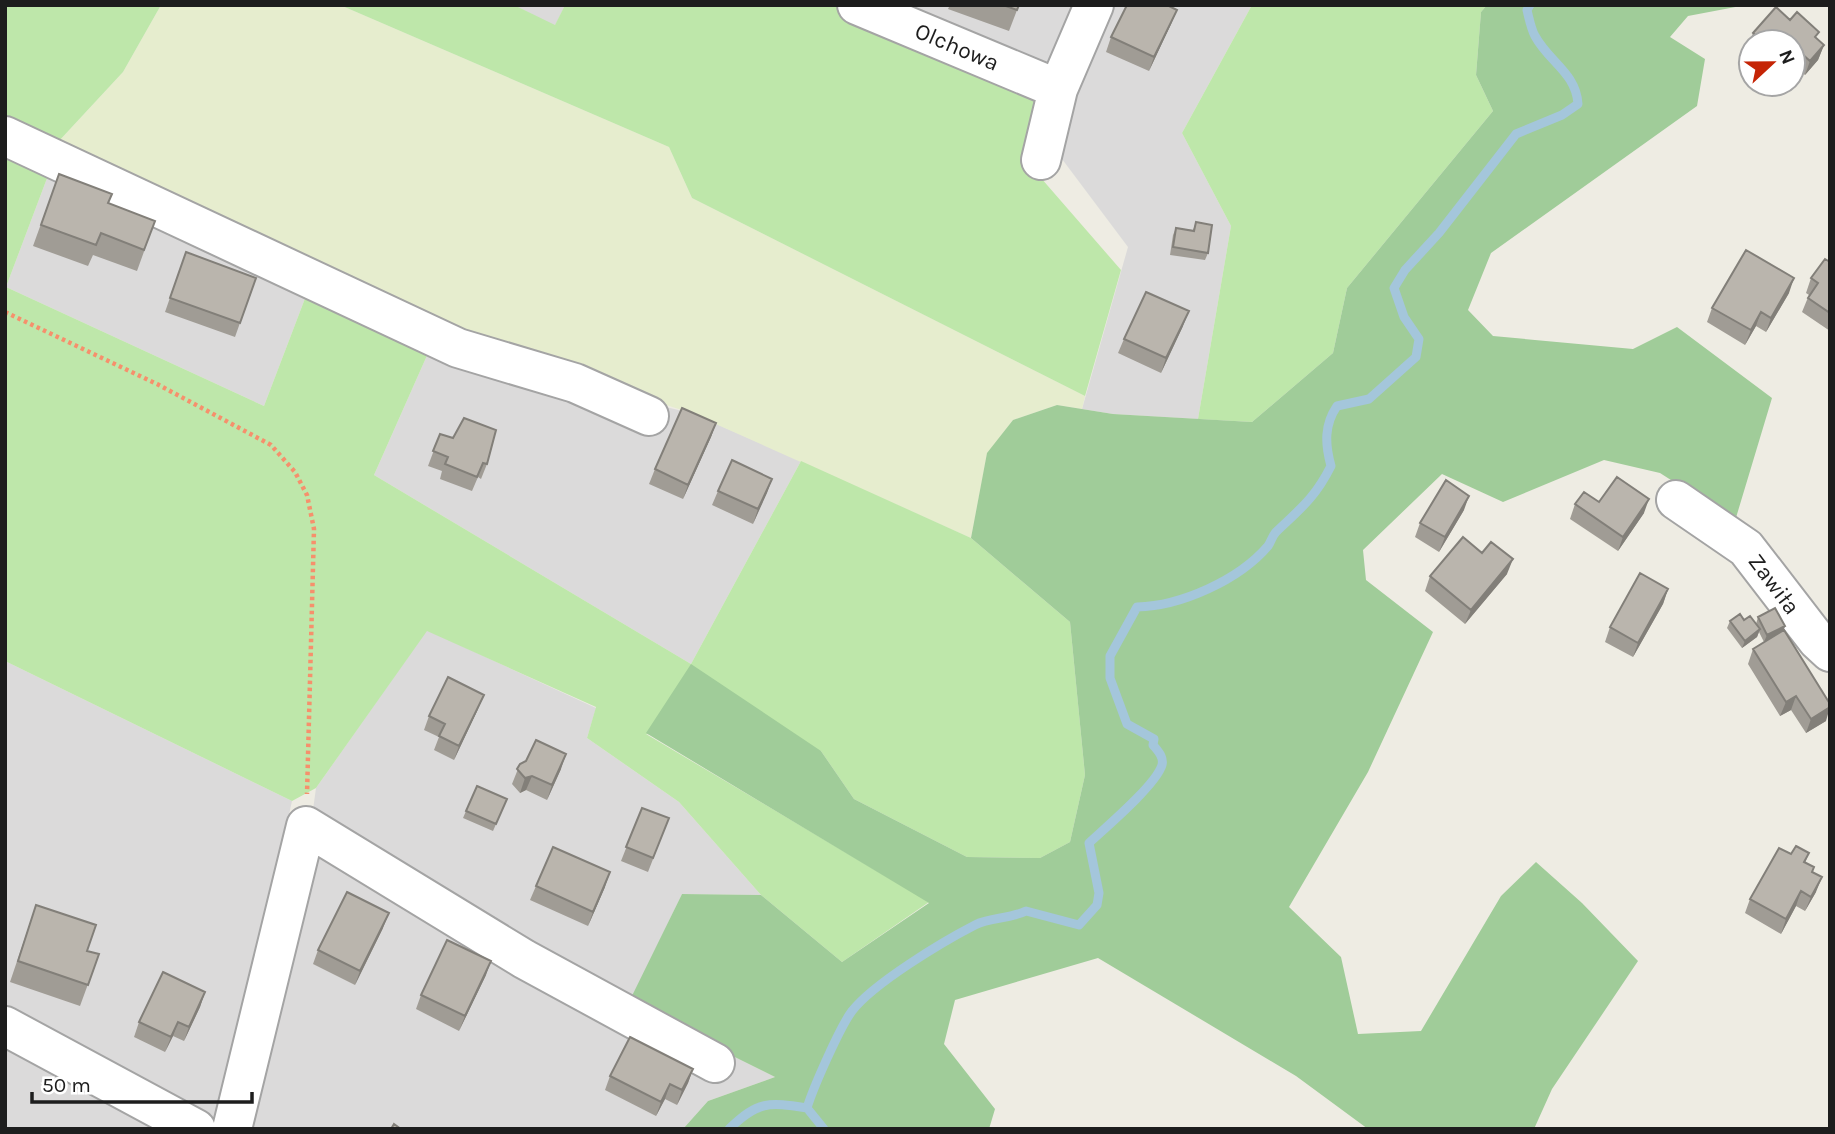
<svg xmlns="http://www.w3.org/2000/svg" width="1835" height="1134" viewBox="0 0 1835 1134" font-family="Karla,sans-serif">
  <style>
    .residential { fill: #dbdada }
    .farmland { fill: #e6edce }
    .grass { fill: #bee7aa }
    .forest { fill: #a0cc99 }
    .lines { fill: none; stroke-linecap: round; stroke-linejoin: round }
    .stream { stroke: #a4c6db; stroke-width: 9 }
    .minor-casing { stroke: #a4a4a4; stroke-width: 42 }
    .path { stroke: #f6906c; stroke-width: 4.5; stroke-dasharray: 3.5 3.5; stroke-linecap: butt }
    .minor { stroke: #fff; stroke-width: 38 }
    .wall { fill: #a09c95 }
    .shaded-wall { fill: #827f79 }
    .building { fill: #bab5ad; stroke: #827f79; stroke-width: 2 }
    .labels { text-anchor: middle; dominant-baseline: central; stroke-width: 5; stroke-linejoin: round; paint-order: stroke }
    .street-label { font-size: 23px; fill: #1d1d1d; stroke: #fff }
  </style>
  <rect width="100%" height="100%" fill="#eeece3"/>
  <path class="residential" d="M514,5H565L555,26Z
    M874,5H1084L1052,77Z
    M1110,5H1252L1182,133L1231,226L1198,419L1113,414L1082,409L1128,247L1062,159L1071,90Z
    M52,165L309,288L264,406L6,287Z
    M429,351L691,413L801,461L691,664L374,475Z
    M427,630L596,708L587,738L679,802L761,895L682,894L629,1004L775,1077L708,1101L683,1129H252L305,868L316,788Z
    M5,661L292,801L221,1123L5,1008Z
    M5,1040L162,1129H5Z"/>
  <path class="farmland" d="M161,5H340L669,147L692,198L1085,396L1082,409L1057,405L1013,420L987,454L971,538L691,413L450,335L58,142L123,72Z"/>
  <path class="grass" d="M5,5H161L123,72L58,142L5,118Z
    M340,5H514L555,25L565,5H836L1042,93L1021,155L1121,270L1085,396L692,198L669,147Z
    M1252,5H1487L1481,12L1476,75L1493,111L1347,288L1333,353L1252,422L1198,419L1231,226L1182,133Z
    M5,147L52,165L6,287L264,406L309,288L429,351L374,475L691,664L801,461L971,538L1070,622L1085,775L1070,842L1040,858L967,857L854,799L821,751L646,734L929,902L842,962L761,895L679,802L587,738L596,707L427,631L316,788L292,801L5,661Z"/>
  <path class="forest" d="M1487,5H1746L1688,16L1670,37L1705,59L1697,106L1491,253L1468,310L1493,336L1633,349L1677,327L1772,398L1735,521L1660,473L1604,460L1503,502L1442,474L1363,550L1366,580L1433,632L1368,772L1289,907L1341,957L1358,1034L1421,1031L1501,896L1536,862L1582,903L1638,961L1552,1089L1534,1129H1368L1296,1076L1098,958L955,1000L944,1044L995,1109L989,1129H683L708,1101L775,1077L628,1004L682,894L761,895L842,962L929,903L646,733L691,664L821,751L854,799L967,857L1040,858L1070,842L1085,775L1070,622L971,538L987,453L1013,420L1057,405L1113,414L1252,422L1333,353L1347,288L1493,111L1476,75L1481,12Z"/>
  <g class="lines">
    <path class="stream" d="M729,1129C758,1101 768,1102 807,1108
      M824,1129L807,1108C813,1088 840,1027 852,1011C874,983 942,942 975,925C990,917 1010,919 1026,911L1079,925L1097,905L1099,893L1089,843C1105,828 1156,785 1162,765C1164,757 1158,751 1153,745L1154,739L1127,724L1110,678V656L1137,607C1181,606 1239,580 1268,546C1271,542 1272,536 1276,532C1300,509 1315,498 1331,466C1325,444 1324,425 1337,406L1369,399L1416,357L1419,339L1404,317L1394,288L1405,270L1439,233L1516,134L1562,115L1578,104C1576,73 1549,62 1535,36C1531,29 1529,18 1527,10L1530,5"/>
    <defs>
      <path id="minor" d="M857,5L1058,89
        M5,136L458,348L575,383L649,416
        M1041,160L1058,89L1094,5
        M1676,500L1746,548L1817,640L1830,652
        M5,1026L196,1129
        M232,1129L306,826L524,959L715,1063"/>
    </defs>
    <use href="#minor" class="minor-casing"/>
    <path class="path" d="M5,312L157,384L271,445L295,472L307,495L314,529L307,794"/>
    <use href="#minor" class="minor"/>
  </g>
  <path class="wall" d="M950,5H1019L1009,31L948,9Z
    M1177,10L1171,24L1149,71L1106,52L1111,37Z
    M1790,20L1817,39L1824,45L1818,60L1805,75L1796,68L1793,42H1751V50L1748,47L1753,33Z
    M1771,84H1782L1777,90Z
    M59,174L108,203L155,221L137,271L93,255L88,266L33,246Z
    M1196,222L1208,253L1205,260L1170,255L1173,235L1176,228L1193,230Z
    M186,252L256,278L235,337L165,312Z
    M1830,262V331L1802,312L1809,295L1806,293L1811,278Z
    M1789,293L1766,332L1756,326L1745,345L1707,322L1712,308Z
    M1183,326L1161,373L1118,353L1124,339Z
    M716,423L711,437L683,499L649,484L655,469Z
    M440,434L487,464L481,479L478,477L472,491L440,479L442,471L428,466Z
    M772,479L753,524L712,505L718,491Z
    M1575,504L1644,513L1618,551L1570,519Z
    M1464,510L1439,552L1415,537L1420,523Z
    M1507,574L1465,624L1425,591L1430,576Z
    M1668,589L1663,604L1633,657L1605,642L1610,627Z
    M1758,617L1785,626L1783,631L1826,721L1806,733L1791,710L1780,716L1748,664L1753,649L1764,642L1759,632L1757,637L1742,648L1727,628L1730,621L1756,624Z
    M478,709L454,760L434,750L439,737L424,730L429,716Z
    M520,764L561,769L547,800L526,790L520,793L512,784Z
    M507,799L493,831L463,818L466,811Z
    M642,808L669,818L648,872L621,861Z
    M1809,853L1805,863L1814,867L1812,872L1816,892L1805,911L1796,906L1781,934L1745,913L1750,899L1791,854Z
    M536,886L605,887L588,926L530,900Z
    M36,905L87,951L99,954L80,1006L10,982Z
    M383,928L355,985L313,964L318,950Z
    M486,975L459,1031L416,1009L421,995Z
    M205,992L200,1007L184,1041L173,1036L165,1052L134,1037L139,1022Z
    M693,1069L688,1083L677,1105L665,1099L656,1116L605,1090L610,1076Z"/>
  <path class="shaded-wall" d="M1177,10L1171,24L1149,71L1154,57Z
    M1824,45L1818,60L1805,75L1810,61Z
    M1802,54L1796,68L1793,72V64Z
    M1794,278L1789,293L1766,332L1771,318Z
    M1189,311L1183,326L1161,373L1166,358Z
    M1761,312L1756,326L1745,345L1751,330Z
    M716,423L711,437L683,499L688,485Z
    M772,479L767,493L753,524L758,509Z
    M1469,496L1464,510L1439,552L1445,537Z
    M1649,499L1644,513L1618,551L1623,537Z
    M1513,559L1507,574L1465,624L1471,610Z
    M1668,589L1663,604L1633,657L1638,643Z
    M1785,626L1782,634L1764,642L1767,635Z
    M1760,629L1757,637L1742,648L1745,641Z
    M484,695L478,709L454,760L459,746Z
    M1796,696L1791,710L1780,716L1786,702Z
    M1830,707L1826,721L1806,733L1811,719Z
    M566,754L561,769L547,800L552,785Z
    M532,776L526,790L520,793L525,778Z
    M610,872L605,887L588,926L593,912Z
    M1822,877L1816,892L1805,911L1811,897Z
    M1801,891L1796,906L1781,934L1786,919Z
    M389,913L383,928L355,985L360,971Z
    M491,961L486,975L459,1031L465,1016Z
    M205,992L200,1007L184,1041L189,1027Z
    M178,1022L173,1036L165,1052L171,1037Z
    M693,1069L688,1083L677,1105L682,1090Z
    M670,1084L665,1099L656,1116L661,1102Z"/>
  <path class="building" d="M1003,5H1019L1017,10Z
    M1127,5H1167L1177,10L1154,57L1111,37Z
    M1776,7L1790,20L1797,12L1819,32L1815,37L1824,45L1810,61L1802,54L1793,64V42H1763L1753,33Z
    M59,174L112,194L108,203L155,221L144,250L101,233L96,245L41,225Z
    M1196,222L1212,225L1208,253L1173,247L1176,228L1194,231Z
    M1746,250L1794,278L1771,318L1761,312L1751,330L1712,308Z
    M186,252L256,278L240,323L170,298Z
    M1825,259L1830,262V313L1808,298L1818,283L1811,278Z
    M1146,292L1189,311L1166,358L1124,339Z
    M682,408L716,423L688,485L655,469Z
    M464,418L496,430L487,464L483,463L477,477L445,464L448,457L433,451L440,434L453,438Z
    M732,460L772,479L758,509L718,491Z
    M1617,477L1649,499L1623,537L1575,504L1584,492L1599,502Z
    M1446,480L1469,496L1445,537L1420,523Z
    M1463,537L1482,553L1491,542L1513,559L1471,610L1430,576Z
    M1640,573L1668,589L1638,643L1610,627Z
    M1775,608L1785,626L1767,635L1758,617Z
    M1740,614L1744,620L1750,616L1760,629L1745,641L1730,621Z
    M1784,630L1830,704V707L1811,719L1796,696L1786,702L1753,649Z
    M448,677L484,695L459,746L439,736L445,724L429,716Z
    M536,740L566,754L552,785L532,776L525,778L517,769L520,764L526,761Z
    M477,786L507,799L496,824L466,811Z
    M642,808L669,818L653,858L626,847Z
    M1796,846L1809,853L1804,862L1814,867L1812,872L1822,877L1811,897L1801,891L1786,919L1750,899L1779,848L1791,854Z
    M553,847L610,872L593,912L536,886Z
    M347,892L389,913L360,971L318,950Z
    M36,905L96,925L87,951L99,954L88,985L18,961Z
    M447,940L491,961L465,1016L421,995Z
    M163,972L205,992L189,1027L178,1022L171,1037L139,1022Z
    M630,1037L693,1069L682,1090L670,1084L661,1102L610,1076Z
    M394,1124L401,1129H391Z"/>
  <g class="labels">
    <g class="street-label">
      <text transform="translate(957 47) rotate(23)">Olchowa</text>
      <text transform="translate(1774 584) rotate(53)">Zawiła</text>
    </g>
  </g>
  <rect width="1835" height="1134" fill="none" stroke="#1d1d1d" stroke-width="14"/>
  <g transform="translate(1772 63) rotate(68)"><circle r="33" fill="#ffffff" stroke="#a5a5a5" stroke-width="2"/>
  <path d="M0-5L12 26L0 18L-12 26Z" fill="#c52405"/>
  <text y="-10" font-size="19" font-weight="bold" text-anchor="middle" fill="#1d1d1d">N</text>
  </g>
  <path d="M32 1092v10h220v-10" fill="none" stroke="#1d1d1d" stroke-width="3.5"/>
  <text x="42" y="1092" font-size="21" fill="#1d1d1d" stroke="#ffffff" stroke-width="5" paint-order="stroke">50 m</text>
</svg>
